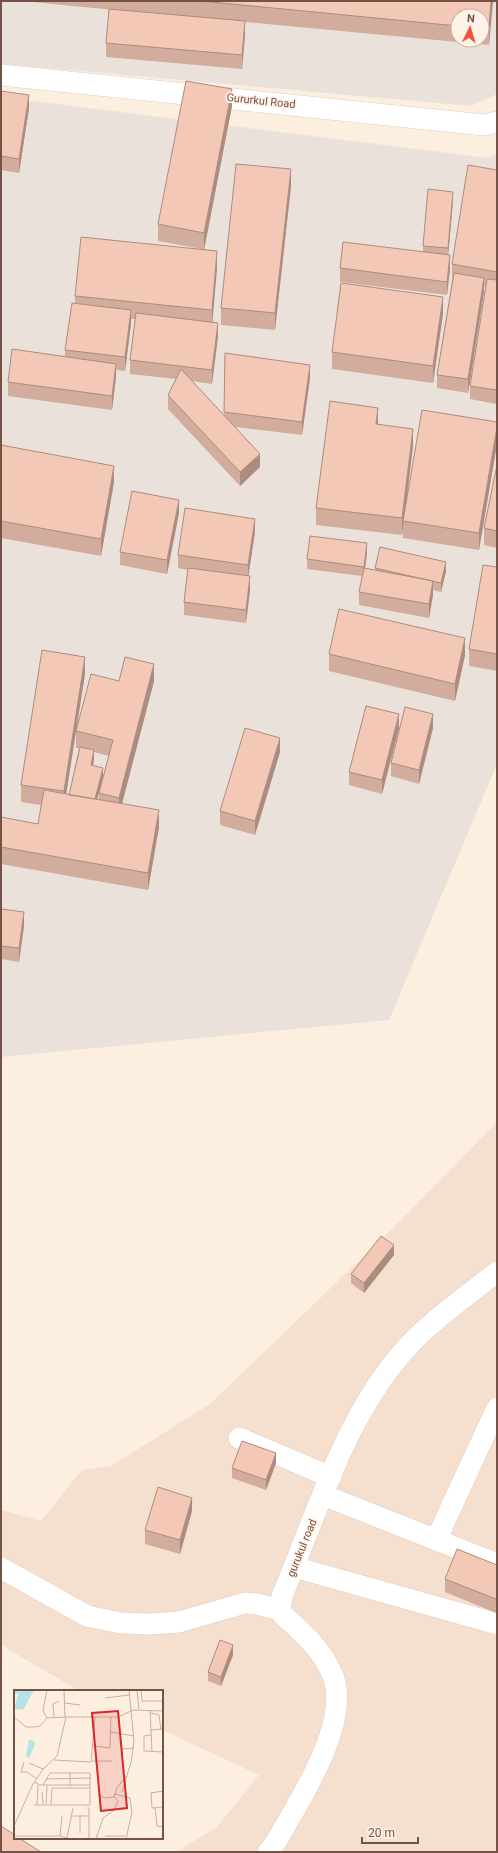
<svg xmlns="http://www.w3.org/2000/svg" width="498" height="1853" viewBox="0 0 498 1853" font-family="Roboto,sans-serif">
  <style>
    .residential { fill: #f5dfce }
    .industrial { fill: #ebe1db; fill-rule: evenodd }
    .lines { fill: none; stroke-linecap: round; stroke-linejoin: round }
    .minor-casing { stroke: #e3ccbe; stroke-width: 22 }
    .minor { stroke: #fff; stroke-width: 21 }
    .wall { fill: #d2ac9d; fill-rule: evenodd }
    .shaded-wall { fill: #ab8c7f }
    .building { fill: #f4c8b6; stroke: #ab8c7f }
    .labels { text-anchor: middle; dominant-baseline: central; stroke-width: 3.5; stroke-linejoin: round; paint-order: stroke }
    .street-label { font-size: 11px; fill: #755246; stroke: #fff3e7 }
    .inset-road { fill: none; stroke: #c7b0a2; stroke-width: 1 }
    .view { fill: #d62828; fill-opacity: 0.15; stroke: #d62828; stroke-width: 2 }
    .inset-edge { fill: none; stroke: #755246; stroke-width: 2 }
  </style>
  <rect width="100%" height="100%" fill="#fdefdf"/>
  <path class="residential" d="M497,1122V1852H176L217,1827L259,1775L162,1730V1691H79L1,1645V1510L41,1521L82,1470L111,1466L210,1404L395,1226Z"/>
  <path class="industrial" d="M1,1H497V94L471,106L1,64ZM458,16H482V40H458Z
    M1,97L488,158L497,154V764L389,1020L1,1057Z"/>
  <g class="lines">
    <defs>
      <path id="minor" d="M1,75L484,125L497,122
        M239,1438L331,1477
        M323,1495L497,1564
        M436,1540L497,1408
        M294,1567L497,1624
        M1,1568L87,1616L121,1623L149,1624L179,1622L245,1603L257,1604L280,1610
        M268,1852L274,1845C298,1803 351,1724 333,1676C323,1650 303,1633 283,1615L280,1610L282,1596C318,1511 348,1406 415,1339C440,1314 469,1294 497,1272"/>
    </defs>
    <use href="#minor" class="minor-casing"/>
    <use href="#minor" class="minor"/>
  </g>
  <path class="wall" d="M23,1H493L489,45L245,22V35L242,69L106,57V43L124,11ZM458,16H482V40H458Z
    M1,91L29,108L19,173L1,170Z
    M232,106L204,249L217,268L212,322L218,336L212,384L192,381L224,415L225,353L310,378L302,435L235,427L260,467L240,486L168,409V395L176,379L130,374V360L135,319H131V324L125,371L116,370V377L112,410L8,396V382L65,357V350L75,303V296L202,249L158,241V224Z
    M497,170V398L496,404L470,399V386L486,287L484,286V292L468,393L437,388V375L452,281V264Z
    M291,186L275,330L221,325V308Z
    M453,201L448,255L450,269L447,295L340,282V268L423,252V246Z
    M443,314L433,383L332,369V352Z
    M497,422V444L479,550L403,538V523L402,535L316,525V508L378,425L413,446L405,514Z
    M1,445L114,482L101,556L1,538Z
    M497,465V548L484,545V528Z
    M179,513L167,574L120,565V552Z
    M255,532L248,576L250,590L246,623L184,615V602L188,570L178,568V555Z
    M367,553L365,569L375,570V568L446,571L441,592L433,590V595L429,618L359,605V592L362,576L307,569V559Z
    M497,567V671L469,666V649Z
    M329,654L465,655L455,701L329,671Z
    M85,674L66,794L69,795L79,748H76V731L119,681H154L122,804L159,827L148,890L1,864V819L38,824L41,805L21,802V785ZM94,752L109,756L103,776L93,766L94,760ZM100,789L99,793V800L97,799Z
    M399,728L382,794L349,785V772Z
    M433,728L419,784L391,776V763Z
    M280,752L255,835L220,825V811Z
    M1,909L24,926L19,962L1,959Z
    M394,1255L364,1293L351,1283V1274Z
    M276,1463L266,1490L232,1478V1468Z
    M192,1511L180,1554L145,1544V1530Z
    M497,1565L496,1613L445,1592V1579Z
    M233,1655L221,1686L208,1681V1672Z"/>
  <path class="shaded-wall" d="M491,1H493L489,45V28Z
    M245,21V35L242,69V55Z
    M232,89V106L204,250V233Z
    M29,95V108L19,173V159Z
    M291,169V186L275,330V313Z
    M453,192V201L448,257V248Z
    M217,251V268L212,327V310Z
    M450,255V269L447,295V282Z
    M484,278V292L468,393V379Z
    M443,297V314L433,383V366Z
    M131,310V324L125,371V357Z
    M218,323V336L212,384V370Z
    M116,364V377L112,410V396Z
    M310,365V378L302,435V422Z
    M497,385V398L496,404V390Z
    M378,408V424H376Z
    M497,427V444L479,550V533Z
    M413,429V446L402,535V518Z
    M260,454V467L240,486V472Z
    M114,466V482L101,556V539Z
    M179,500V513L167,574V560Z
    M255,519V532L248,578V565Z
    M367,543V553L364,576V567Z
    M446,562V571L441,592V583Z
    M250,576V590L246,623V610Z
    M433,581V595L429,618V604Z
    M465,638V655L455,701V684Z
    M85,657V674L64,808V791Z
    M154,664V681L119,815V798Z
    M399,714V728L382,794V780Z
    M433,714V728L419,784V770Z
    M280,738V752L255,835V821Z
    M94,750V760L91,775V765Z
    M103,768V777L94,812V803Z
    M159,810V827L148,890V873Z
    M24,912V926L19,962V948Z
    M394,1245V1255L364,1293V1283Z
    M276,1453V1463L266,1490V1480Z
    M192,1498V1511L180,1554V1540Z
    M497,1598V1611L496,1613V1599Z
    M233,1645V1655L221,1686V1677Z"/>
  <path class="building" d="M201,1H491L489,28H482V16H458V26Z
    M109,9L245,21L242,55L106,43Z
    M186,81L232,89L204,233L158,224Z
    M1,91L29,95L19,159L1,156Z
    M236,164L291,169L275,313L221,308Z
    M468,165L497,170V272L452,264Z
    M428,189L453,192L448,248L423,246Z
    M81,237L217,251L212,310L75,296Z
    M343,242L450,255L447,282L340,268Z
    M454,273L484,278L468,379L437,375Z
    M487,279L497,280V385L496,390L470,386Z
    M341,283L443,297L433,366L332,352Z
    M72,303L131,310L125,357L65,350Z
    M136,313L218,323L212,370L130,360Z
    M12,349L116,364L112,396L8,382Z
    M225,353L310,365L302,422L224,412Z
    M181,369L260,454L240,472L168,395Z
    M330,401L378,408L376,424L413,429L402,518L316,508Z
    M422,410L497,422V427L479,533L403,521Z
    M1,445L114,466L101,539L1,521Z
    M497,465V531L484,528Z
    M132,491L179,500L167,560L120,552Z
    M185,508L255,519L248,565L178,555Z
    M310,536L367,543L364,567L307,559Z
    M380,547L446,562L441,583L375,568Z
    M483,565L497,567V654L469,649Z
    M188,568L250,576L246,610L184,602Z
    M364,568L433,581L429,604L359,592Z
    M339,609L465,638L455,684L329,654Z
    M42,650L85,657L64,791L21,785Z
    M125,657L154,664L119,798L99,793L113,740L76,731L91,674L119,681Z
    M366,706L399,714L382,780L349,772Z
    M405,707L433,714L419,770L391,763Z
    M245,728L280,738L255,821L220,811Z
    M80,747L94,750L91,765L103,768L95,799L69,795Z
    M44,790L159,810L148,873L1,847V817L38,824Z
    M1,909L24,912L19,948L1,946Z
    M381,1236L394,1245L364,1283L351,1274Z
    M242,1441L276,1453L266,1480L232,1468Z
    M158,1487L192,1498L180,1540L145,1530Z
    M457,1549L497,1565V1598L496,1599L445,1579Z
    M220,1640L233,1645L221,1677L208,1672Z
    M1,1826L15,1835V1838H19L41,1852H1Z"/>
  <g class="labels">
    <g class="street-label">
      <text transform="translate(261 101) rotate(6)">Gururkul Road</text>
      <text transform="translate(302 1548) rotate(-68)">gurukul road</text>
    </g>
  </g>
  <g transform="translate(14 1690)">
    <rect width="149" height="149" fill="#fdefdf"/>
    <path d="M0,0H20L9,20L0,19L4,5L3,3L0,5ZM15,50L20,51L21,55L15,68L12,66Z" fill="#b3e5e7"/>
    <path class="inset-road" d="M33,0L29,21L33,28M50,0L51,27M123,0L125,19M127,0L128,11H149M91,8L115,5M51,13L66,15M136,20L138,62M137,23L145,25L147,40M0,27L12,37H21L26,36L33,28L52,27M40,28L39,14L45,11M137,40L149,39M97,42L120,46M137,45L130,46V61L149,62M79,56L96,58L97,27M107,59L120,58M40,70L77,72L81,27M78,71H98M10,72L7,82H13L23,89M15,73L29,79M56,83V96M32,89L77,88M20,92L26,95H76M149,101L137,103L138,118L149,117M28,102L29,114M108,102L113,86M101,104L116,108L118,122L112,149M84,105L91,108L100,107M23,114L24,95M32,114L33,96M37,114L38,98H76M20,115H76V83H36L29,95M73,118H75V149M141,118L143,136L149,137M57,126H75M0,136L19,94L30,78L43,66L52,27H104L119,20L149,21M66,143V126M0,146H46L53,148M46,146L48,126M91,146H111M53,148L59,118M82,149L89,128L99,121L102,116L104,111L100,106L103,98L113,85L117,73L120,51L115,0"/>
    <path class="view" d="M104,21L113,118L87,121L78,23Z"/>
    <rect width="149" height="149" class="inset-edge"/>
  </g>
  <rect width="498" height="1853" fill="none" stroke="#755246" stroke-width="4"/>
  <g transform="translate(470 28) rotate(5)"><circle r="19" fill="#fff3e7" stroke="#c8b3a7"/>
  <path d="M0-3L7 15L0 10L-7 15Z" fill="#ee533e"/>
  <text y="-6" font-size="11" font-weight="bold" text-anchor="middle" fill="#755246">N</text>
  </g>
  <path d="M362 1837v6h56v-6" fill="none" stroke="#755246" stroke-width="2"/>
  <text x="368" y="1837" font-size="12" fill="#755246" stroke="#fff3e7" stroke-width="3" paint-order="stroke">20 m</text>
</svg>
